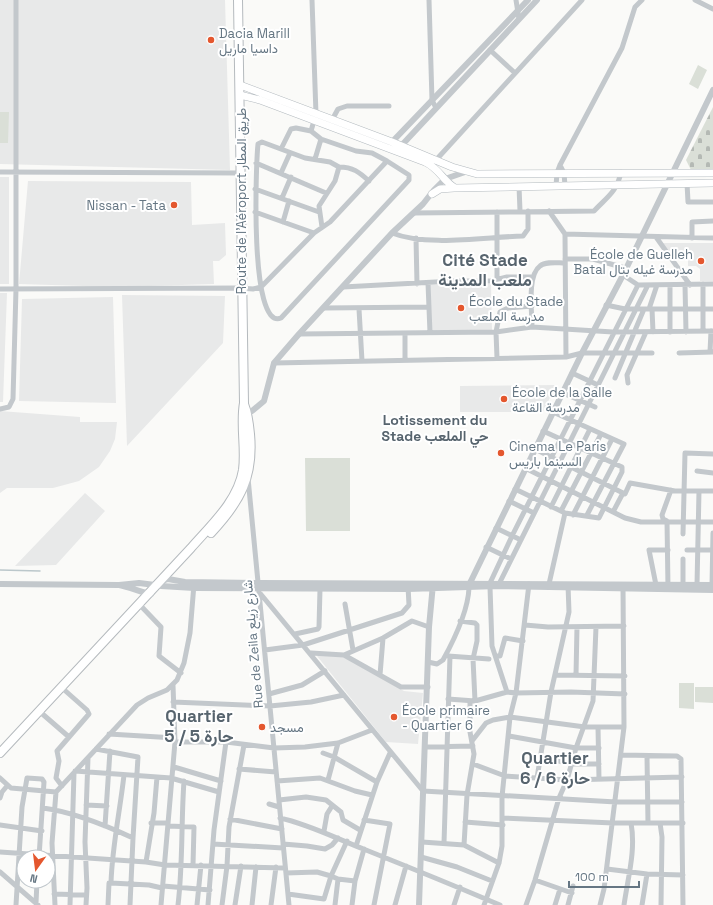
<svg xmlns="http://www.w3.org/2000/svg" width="713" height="905" viewBox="0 0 713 905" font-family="'Space Grotesk',Vazirmatn,sans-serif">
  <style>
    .built { fill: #e8e9e9 }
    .cemetery { fill: url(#cemetery-stones) }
    .pitch { fill: #dadfd7 }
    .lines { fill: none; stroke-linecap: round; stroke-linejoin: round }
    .stream { stroke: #bbc7cb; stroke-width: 1.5 }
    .secondary-casing { stroke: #b3babf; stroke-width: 8 }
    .primary-casing { stroke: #b5babe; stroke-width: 10 }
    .minor { stroke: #c3c8cc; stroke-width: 5 }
    .tertiary { stroke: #c3c8cc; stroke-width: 6 }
    .secondary { stroke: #fff; stroke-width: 7 }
    .primary { stroke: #fff; stroke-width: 8 }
    .poi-dot { fill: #e4572e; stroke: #fff; stroke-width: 1.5 }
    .labels { text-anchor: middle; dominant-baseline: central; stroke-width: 4; stroke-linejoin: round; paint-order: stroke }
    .poi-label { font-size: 13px; fill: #657683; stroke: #fff; text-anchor: start }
    .street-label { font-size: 13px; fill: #657683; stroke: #fff }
    .neighbourhood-label { font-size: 14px; font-weight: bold; fill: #57646e; stroke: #fff }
    .district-label { font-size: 17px; font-weight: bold; fill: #57646e; stroke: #fff }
  </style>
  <defs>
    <pattern id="cemetery-stones" width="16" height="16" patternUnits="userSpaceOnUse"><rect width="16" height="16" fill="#dadfd7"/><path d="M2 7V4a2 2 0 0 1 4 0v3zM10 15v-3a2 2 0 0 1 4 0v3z" fill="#b4b9b4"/></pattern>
  </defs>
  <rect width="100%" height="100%" fill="#fafaf8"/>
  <path class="built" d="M0,0H225L230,170L0,164Z
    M0,177H9V284H0Z
    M28,181L191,182L192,225L225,223L226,255L219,261H213L214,284L116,287L19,284Z
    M663,243H713V281H700V269L696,266H688V257L671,256Z
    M491,284L492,330L431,331L429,285Z
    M0,293H7L3,402H0Z
    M122,295L225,296L223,343L127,446Z
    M113,297L116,403L19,401L22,299Z
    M556,385L543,412H460V386Z
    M0,411L80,417V422H117L115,439L110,451L99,467L79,481L53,488H7L0,493Z
    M85,493L105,511L56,565L15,566Z
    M317,656H342L404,691L423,693L418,744L386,742Z"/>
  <path class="cemetery" d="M713,107V169L691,170L686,160Z"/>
  <path class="pitch" d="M698,65L707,70L698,89L689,84Z
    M0,112H9L8,143H0Z
    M305,458H350V531H306Z
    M679,683H694V709L679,708Z
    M695,687H713V703L695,702Z"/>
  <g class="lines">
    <path class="stream" d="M0,570L40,571"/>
    <defs>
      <path id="secondary" d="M240,85L392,142L452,167L477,174L713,173
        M240,95L260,100L425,162C440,169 442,180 455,188L713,183
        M432,194L440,189L454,188"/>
      <path id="primary" d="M211,533C240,502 254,477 250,434C249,423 248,414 244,404
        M0,753L191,548C211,525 238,501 243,470C246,448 240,425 244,403L238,0"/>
    </defs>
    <use href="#secondary" class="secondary-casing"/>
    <use href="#primary" class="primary-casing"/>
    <path class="minor" d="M312,0L316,114L311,131L321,139L315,159
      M429,0L432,100L436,108
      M516,0L519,19
      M695,0L713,9
      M490,50L515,73
      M332,120L338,109L347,106H389
      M281,149L291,129L296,128L311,131
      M436,160L582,0
      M256,163L326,193
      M560,165L564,173L565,186
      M339,167C353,167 359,172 369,181
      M0,172L241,173
      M281,173L290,153
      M687,183L688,202H713
      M519,186L520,211
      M556,186L557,173L560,165L622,48L635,7L642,0
      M255,189L319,212
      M282,198L291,177
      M549,211L565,234L566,357
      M255,212L314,233
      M413,213L594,211C607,197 617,192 621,172
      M283,222L289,201
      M322,227L319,206L335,181L339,167L330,162L305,158L262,142L258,144C256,163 249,331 281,318L409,180V175L387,161
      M392,233C427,247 485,237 523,236L528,229V211
      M565,234L713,238
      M656,237L690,285
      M416,238L417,284
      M692,238V222L713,221
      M565,259H593L625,268
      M623,275L638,285L713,284
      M497,280V212
      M428,283L430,333
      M703,284V331
      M670,285V332
      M685,285L686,332
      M343,287L454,281H491L507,277H533
      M0,289L241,288L253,289L261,287L314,233L330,222L387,161L372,153L356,151L321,139
      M606,305L625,309H713
      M324,308L429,307
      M359,309L362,361
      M649,309L657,285
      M652,309L653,332
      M532,327C532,312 527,275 540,266C546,261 557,263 565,263
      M405,333V360
      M299,334L496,332L532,327L613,332L713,331
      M710,352L711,331
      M679,353L713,352
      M497,358L496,332L500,312L508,308L532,306
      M274,363L566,357L582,353H652
      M572,373L598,385
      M615,378L644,309
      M628,383L627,375L646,332
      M563,393L595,407
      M0,409L9,407L13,399L16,289V0
      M553,412L624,444L587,515
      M535,449L625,494L630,483L675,491H713
      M525,468L625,518L641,522H713
      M697,471L713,473
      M248,478L289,905
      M515,489L565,513L599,518L622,472V467L543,431
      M509,501L534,513
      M551,507L590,429
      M561,511L601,434
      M613,512L623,493
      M573,515L612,439
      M496,528L521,540
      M683,534L685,453L713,454
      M486,547L511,559
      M687,550H713
      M490,583L512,536L638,285
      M549,584L565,513
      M656,585L649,550H668
      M683,585V559
      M697,585L699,491
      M712,585L713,533
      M498,586L648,285
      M490,587L492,646L507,692
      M668,588L667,521L663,519L662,515L671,490
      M259,592L423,791L616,802H682
      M139,604L161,627L159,656L181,673
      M345,604L353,650
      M460,621L475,623L477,625V641L473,659L475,701
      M525,625L548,627L624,626
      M295,634L318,629L319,627L320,589
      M265,650L303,645L402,613L409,605L408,586
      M311,653L344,655L401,687H428
      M344,655L383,638L412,621L429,627
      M448,656L489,659
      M496,656H500L505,638L523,641
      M428,662L437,664L443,660C454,640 468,611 469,588
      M380,675L383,638
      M555,675L625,676
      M576,675L577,627
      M61,687L87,710L89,714L57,751L59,761L56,778L62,786
      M269,694L302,685L325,671
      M448,699L475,701L507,692L516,693L571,692L625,694
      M173,702L270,706L311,702L344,695
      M39,711L69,737
      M598,727L599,779
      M109,734L175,738
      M509,736L576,748H599
      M472,741L486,723L493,720L510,717L585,727H624
      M175,742H226L274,748L305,747L338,743L372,730
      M425,747L473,746
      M96,749L138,757L133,838
      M323,753L334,757L377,782
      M622,755L677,756L681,759L683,905
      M647,756L648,823
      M540,757L572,764H599
      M473,764L505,776L567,780L682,777
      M174,767L221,781
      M239,769L276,772
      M75,771L171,778L219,792
      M0,778L11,788L56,792L137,705L148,698L167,690L177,680L184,663L190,633L194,584
      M537,778L551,692L569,612L568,585
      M328,780L338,743
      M277,781L320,778L355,791L372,795
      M0,798L2,792L7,786
      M279,800L306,797L326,800L341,812L343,820L360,830
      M269,804L279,807
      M86,805L107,806
      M43,808C74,812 105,825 133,838L130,905
      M280,818C311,825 337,839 366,850C411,868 455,886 500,905
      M503,818L613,823H683
      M230,819L282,829
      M364,820L390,824L374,905
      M465,822L503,825
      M151,823H168
      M660,823L662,837L661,905
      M0,825L42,831
      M105,826L110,751
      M168,826L194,827L193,865
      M324,831L327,814L332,806
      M422,842L464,845L499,863
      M444,843L450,656
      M213,844L283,848
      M283,844L307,846L325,849L332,845L338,838
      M464,845L467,795L474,754L470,732V702
      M356,846L377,782L390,753
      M0,852L146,862L165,865L285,868
      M421,857L457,867L492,881
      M146,862L154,813L157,777
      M607,869L647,874L683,875
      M0,872L38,905
      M286,873L317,872L331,876L324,899L288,894
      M338,879L355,881
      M535,880L572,893
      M111,883L149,885L162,888
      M163,886L210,890
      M54,894L86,895
      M36,903L37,881
      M16,905L22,807L27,778L42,779L44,782L39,857
      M55,905L52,843L56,792
      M70,905L74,773
      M86,905L87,888L85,842L88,758
      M108,905L109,883H111C112,847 120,811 124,775
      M161,905L175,742L173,685
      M178,905C183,864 181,823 184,781
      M197,905L201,865
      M208,905L214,830L226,742
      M222,905L227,866L229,827L244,745
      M235,905L241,866
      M252,905L256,867
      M271,905L276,867
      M335,905L338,879L331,876L347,841
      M352,905L355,881L364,849
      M395,905L406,866
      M454,905L460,887
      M484,905L499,863L502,846V797L510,717L516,693L529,584
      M526,905L535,880L559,798L567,780L576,748L593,701L596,627
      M555,905L560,889
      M568,905L573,886
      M600,905L604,889L624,727L623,585
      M624,905C628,877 636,850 631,823
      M642,905L647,874"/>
    <path class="tertiary" d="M392,146V142L528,0
      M397,148L401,146L537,0
      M244,413L252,411L264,401L274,363L299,334L392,233L423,204L434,190L445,179L465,172
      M0,584L119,585L139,583L155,585V588
      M119,585C126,586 147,594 151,594
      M469,585L582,353L623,275L713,90
      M713,585L258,583L185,582L168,579L159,582L161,586L194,588L408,589L497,586L713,590
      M419,905L429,627L433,584"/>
    <use href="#secondary" class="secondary"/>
    <use href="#primary" class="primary"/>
  </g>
  <g class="poi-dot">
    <circle cx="211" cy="40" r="4"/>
    <circle cx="174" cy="205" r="4"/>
    <circle cx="701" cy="261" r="4"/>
    <circle cx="461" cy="308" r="4"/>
    <circle cx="504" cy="399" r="4"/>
    <circle cx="501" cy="453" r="4"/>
    <circle cx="394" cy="717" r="4"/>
    <circle cx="262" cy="727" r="4"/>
  </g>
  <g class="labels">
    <g class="poi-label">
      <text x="219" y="33">Dacia Marill<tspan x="219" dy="15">داسيا ماريل</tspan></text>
      <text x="166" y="205" text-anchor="end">Nissan - Tata</text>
      <text x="693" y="254" text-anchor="end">École de Guelleh<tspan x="693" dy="15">Batal مدرسة غيله بتال</tspan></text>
      <text x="469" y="301">École du Stade<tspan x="469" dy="15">مدرسة الملعب</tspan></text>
      <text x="512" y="392">École de la Salle<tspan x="512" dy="15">مدرسة القاعة</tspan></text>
      <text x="509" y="446">Cinema Le Paris<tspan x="509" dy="15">السينما باريس</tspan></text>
      <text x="402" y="710">École primaire<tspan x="402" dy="15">- Quartier 6</tspan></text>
      <text x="270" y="727">مسجد</text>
    </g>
    <g class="street-label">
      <text transform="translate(241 201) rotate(-90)">Route de l'Aéroport طريق المطار</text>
      <text transform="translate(253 644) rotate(-95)">Rue de Zeila شارع زيلع</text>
    </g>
    <g class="neighbourhood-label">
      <text x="435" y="420">Lotissement du<tspan x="435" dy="16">Stade حي الملعب</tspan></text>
    </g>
    <g class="district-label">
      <text x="485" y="260">Cité Stade<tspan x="485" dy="20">ملعب المدينة</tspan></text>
      <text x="199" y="716">Quartier<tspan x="199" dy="20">5 / حارة 5</tspan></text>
      <text x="555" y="758">Quartier<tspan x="555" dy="20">6 / حارة 6</tspan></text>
    </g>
  </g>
  <g transform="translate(36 869) rotate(194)"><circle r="19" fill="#ffffff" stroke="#c1c8cd"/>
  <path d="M0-3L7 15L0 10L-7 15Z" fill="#e4572e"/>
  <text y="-6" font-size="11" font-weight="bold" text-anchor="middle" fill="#657683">N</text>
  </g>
  <path d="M569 881v6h70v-6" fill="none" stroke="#657683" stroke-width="2"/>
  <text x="575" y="881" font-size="12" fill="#657683" stroke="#ffffff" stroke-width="3" paint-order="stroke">100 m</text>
</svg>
